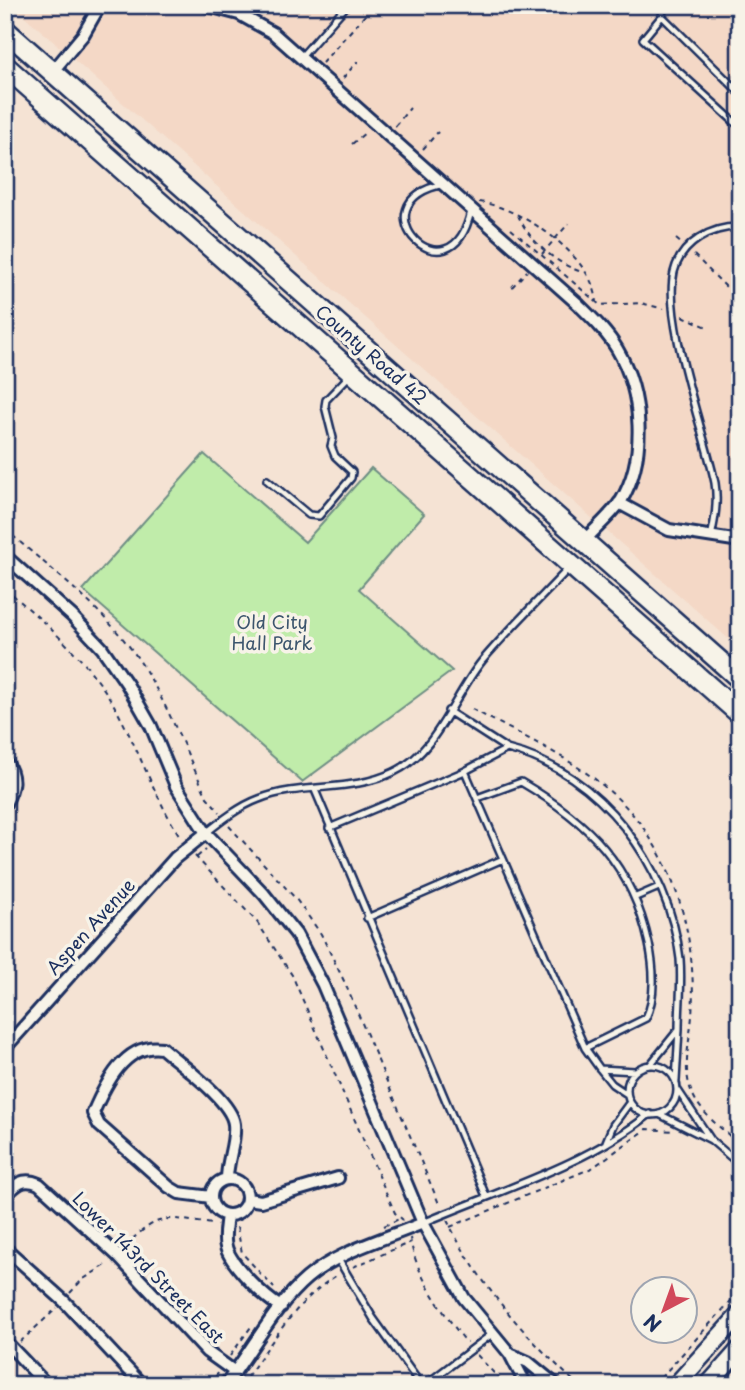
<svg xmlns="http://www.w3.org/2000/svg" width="745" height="1390" viewBox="0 0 745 1390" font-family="'Playpen Sans',sans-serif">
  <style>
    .built { fill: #f4d8c6 }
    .green { fill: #c0ecaa; stroke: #6e8e84; stroke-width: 2 }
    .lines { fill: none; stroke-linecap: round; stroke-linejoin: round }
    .lane-casing { stroke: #1b2f5e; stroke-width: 10 }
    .street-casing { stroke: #1b2f5e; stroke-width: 16 }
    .secondary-casing { stroke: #1b2f5e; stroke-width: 21 }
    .highway-casing { stroke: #1b2f5e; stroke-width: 24 }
    .path { stroke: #1b2f5e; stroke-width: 2; stroke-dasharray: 5 5; stroke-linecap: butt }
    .lane { stroke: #f7f3e8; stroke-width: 5 }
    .street { stroke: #f7f3e8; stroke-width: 10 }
    .secondary { stroke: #f7f3e8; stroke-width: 16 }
    .highway { stroke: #f7f3e8; stroke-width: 19 }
    .labels { text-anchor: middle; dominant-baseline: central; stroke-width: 7; stroke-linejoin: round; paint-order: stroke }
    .street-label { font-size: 18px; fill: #1b2f5e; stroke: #f7f3e8 }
    .park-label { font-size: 18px; fill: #3c556d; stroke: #f7f3e8 }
  </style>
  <rect width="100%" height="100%" fill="#f5e3d4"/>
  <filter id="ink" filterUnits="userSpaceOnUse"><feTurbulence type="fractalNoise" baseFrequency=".0143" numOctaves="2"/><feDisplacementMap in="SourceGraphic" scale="14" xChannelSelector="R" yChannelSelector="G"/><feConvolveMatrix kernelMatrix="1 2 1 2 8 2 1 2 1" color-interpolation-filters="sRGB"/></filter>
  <g filter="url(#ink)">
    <path class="built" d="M12,5H740V649Z"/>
    <path class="green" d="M204,454L305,542L371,468L424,514L359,589L452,671L302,782L83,590Z"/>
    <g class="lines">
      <defs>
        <path id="lane" d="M662,16L664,5
          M301,57L347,5
          M740,93L662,16L643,39L740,127
          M444,184C352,203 450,305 471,211
          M267,480L309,515L319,516L351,478L352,472L335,456L331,446L333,438L325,406L326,400L351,374
          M711,537C715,519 718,502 715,483C704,430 663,321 674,272C681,243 712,226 740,227
          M448,711L507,749
          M465,771L507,749C600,771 670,867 680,959C682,982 679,1006 679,1029
          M315,790L486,1196
          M477,798L521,782C589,822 632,865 649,944C654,967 656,997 646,1018L585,1048
          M329,828L465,771L585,1048L600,1069
          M206,833C221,821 240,806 259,799C302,782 351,793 394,772C437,752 453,697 482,661C509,629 540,599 569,568
          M636,897L659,887
          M367,918L503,859
          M650,1065L679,1029L676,1081
          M627 1090a25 25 0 1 1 50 0a25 25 0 1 1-50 0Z
          M627,1094L612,1084L600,1069L635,1071
          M659,1114L711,1140L677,1089
          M711,1140L740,1165
          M606,1142L613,1125L630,1102
          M423,1223C500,1190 584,1166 650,1114
          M338,1259L373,1318L421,1385
          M425,1385L492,1334"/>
        <path id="street" d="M205,5L239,14L273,33L578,304C592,318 607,332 617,349C643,393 647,457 621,501C611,515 596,528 584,541
          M53,71L83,35L100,5
          M619,503L669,530L740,541
          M5,556L72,616L102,648L127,684L151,726L176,786L206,833L264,894L296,934L323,985L423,1223L464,1298L510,1354L526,1385
          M5,760C16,777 14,787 5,804
          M5,1048L175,858L206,833
          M211 1197a18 18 0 1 1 36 0a18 18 0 1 1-36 0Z
          M5,1196C16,1184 23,1177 39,1184L117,1255L207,1352L235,1372
          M211,1197L179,1193L169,1187L99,1125L93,1113C105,1085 125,1042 162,1048C180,1064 231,1100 234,1124C236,1142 227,1160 227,1179
          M247,1199L261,1201L338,1178
          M227,1215C226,1225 223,1237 226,1247C231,1265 265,1298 281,1307
          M5,1248L64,1301L142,1385
          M5,1341L47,1385
          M510,1354L528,1362L556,1385
          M225,1385C252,1351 274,1306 307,1278C339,1251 385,1239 423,1223"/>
        <path id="secondary" d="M676,1385L740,1314
          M708,1385L740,1349"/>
        <path id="highway" d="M5,30L740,679
          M5,66L740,714"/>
      </defs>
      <use href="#lane" class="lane-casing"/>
      <use href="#street" class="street-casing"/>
      <use href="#secondary" class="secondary-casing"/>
      <use href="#highway" class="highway-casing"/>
      <path class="path" d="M322,63L374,5
        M343,78L358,61
        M395,126L410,108
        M352,144L366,132
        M423,149L438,132
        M479,202C522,208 592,255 597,302
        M518,215C529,241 556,264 582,272
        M511,229L600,305L641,303L664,309
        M676,239L682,244
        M542,254L569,223
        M694,255L740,301
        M512,287L527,271
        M683,316L707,327
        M5,529C50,569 102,607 137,657C166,700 185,750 207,797L220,812
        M5,588C46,624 88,659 115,707C139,750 154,796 181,838
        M472,709C529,740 593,766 635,817C680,873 697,945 692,1016C690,1041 681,1071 693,1095C702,1115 724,1130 740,1145
        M229,826L296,899L321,934L344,981L440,1206
        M195,856L257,922L292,975L395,1213L403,1220
        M197,857L206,849
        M447,1220C478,1284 526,1337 578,1385
        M384,1226L401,1218
        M237,1227L242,1253L274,1288
        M450,1227L592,1168L647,1129L673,1131
        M410,1238C416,1276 443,1313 467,1343
        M125,1246C163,1209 167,1219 214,1224
        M353,1267L411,1242
        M70,1293L82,1280L109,1263
        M20,1342L57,1308
        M477,1355L505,1385
        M230,1356L253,1324
        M209,1385L219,1372
        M241,1385C271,1345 295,1300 339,1274
        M654,1385L740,1291
        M729,1385L740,1373"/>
      <use href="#lane" class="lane"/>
      <use href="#street" class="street"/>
      <use href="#secondary" class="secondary"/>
      <use href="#highway" class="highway"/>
    </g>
  </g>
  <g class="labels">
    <g class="street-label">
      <text transform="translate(372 354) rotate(41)">County Road 42</text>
      <text transform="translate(90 926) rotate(-48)">Aspen Avenue</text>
      <text transform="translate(149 1267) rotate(45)">Lower 143rd Street East</text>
    </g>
    <g class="park-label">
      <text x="272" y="621">Old City<tspan x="272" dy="21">Hall Park</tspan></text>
    </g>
  </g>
  <rect width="745" height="1390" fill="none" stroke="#f7f3e8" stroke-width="28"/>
  <rect x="14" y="14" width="717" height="1362" fill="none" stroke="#1b2f5e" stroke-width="2.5" filter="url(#ink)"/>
  <g transform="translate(664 1310) rotate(221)"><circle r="33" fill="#f7f3e8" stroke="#9fa5b1" stroke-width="2"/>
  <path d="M0-5L12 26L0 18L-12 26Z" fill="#d1495b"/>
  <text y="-10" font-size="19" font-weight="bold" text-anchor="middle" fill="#1b2f5e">N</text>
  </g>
</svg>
